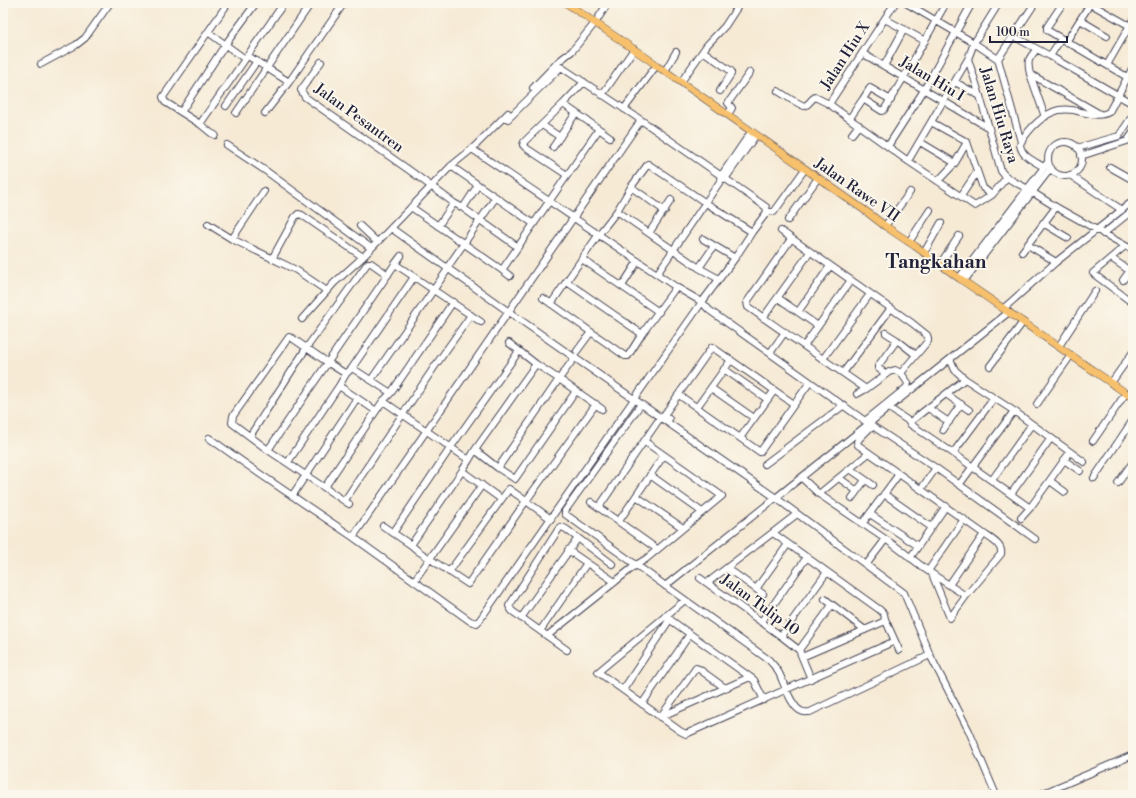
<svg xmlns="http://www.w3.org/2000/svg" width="1136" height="798" viewBox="0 0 1136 798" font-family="'Libre Bodoni',serif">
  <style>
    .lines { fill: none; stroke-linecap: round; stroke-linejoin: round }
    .minor-casing { stroke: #424052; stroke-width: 8 }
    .major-casing { stroke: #424052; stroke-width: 8 }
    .minor { stroke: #fff; stroke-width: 6 }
    .major { stroke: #f7c06c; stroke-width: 7 }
    .labels { text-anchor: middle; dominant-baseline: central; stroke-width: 4; stroke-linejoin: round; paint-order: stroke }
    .street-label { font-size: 15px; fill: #22223b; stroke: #fbf7ec }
    .district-label { font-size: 19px; font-weight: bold; fill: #22223b; stroke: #fbf7ec }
  </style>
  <rect width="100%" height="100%" fill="#fbf7ec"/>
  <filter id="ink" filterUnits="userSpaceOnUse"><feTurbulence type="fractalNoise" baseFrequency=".025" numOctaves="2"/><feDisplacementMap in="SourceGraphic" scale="8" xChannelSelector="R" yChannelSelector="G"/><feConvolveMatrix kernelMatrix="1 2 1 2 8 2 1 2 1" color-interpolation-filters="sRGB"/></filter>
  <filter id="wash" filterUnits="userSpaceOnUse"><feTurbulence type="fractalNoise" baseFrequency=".012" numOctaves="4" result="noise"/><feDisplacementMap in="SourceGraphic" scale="16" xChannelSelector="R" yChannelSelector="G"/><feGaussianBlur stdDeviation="0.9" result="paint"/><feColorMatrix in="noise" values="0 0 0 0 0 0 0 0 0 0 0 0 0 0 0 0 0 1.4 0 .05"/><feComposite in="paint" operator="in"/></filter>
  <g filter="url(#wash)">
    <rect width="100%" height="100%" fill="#f6ead5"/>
  </g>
  <g filter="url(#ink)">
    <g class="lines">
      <defs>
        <path id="minor" d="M906,3L974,43L998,59L1035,3
          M1063,3L1047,27V30L1127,77
          M1089,3L1130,26
          M885,19L925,41
          M1080,20L1107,36
          M208,32L245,59
          M1013,36L1050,56L1133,104
          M1066,42L1090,4
          M1037,49C1028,59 1027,61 1030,74L1045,117
          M703,51L731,71V74L720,91
          M862,53L989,128
          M248,56L289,82
          M1050,56L1061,39
          M968,59L980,96L1001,171C1006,179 1019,184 1028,189
          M998,59L1021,142L1020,145C1022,157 1034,161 1044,167
          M321,62L301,90L305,97L409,170L454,203L463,208L518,247
          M41,64L76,45L85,38L110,3
          M1107,65L1133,20
          M884,66L904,29
          M665,71L676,52
          M1030,74L1100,114
          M681,82L707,45L725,26L740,3
          M955,82L980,96
          M533,88L558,62L572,51L595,23L608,3
          M778,91L792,100L804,106C809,105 810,100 815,97L829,104L908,161L975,206L992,195L1007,177
          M602,95L634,49
          M863,99L870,88L891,100
          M563,104L584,82
          M829,104L895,3
          M226,106L257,61
          M624,109L656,66
          M181,112L225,45L256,3
          M236,113L311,3
          M265,113L289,82L344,3
          M728,114L732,108L728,103L750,72
          M850,118L863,99L882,111L884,110L904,77L946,3
          M931,122L967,142L983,188L992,195
          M200,124L284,3
          M542,125L560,137
          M599,129L610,137
          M852,134L859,125
          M215,135L211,133L200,124L165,102L163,97L228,3
          M920,142L955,163L938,181
          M1021,142C1029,129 1044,113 1059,110C1066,109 1075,110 1081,112C1091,114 1100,117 1109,112L1133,67
          M1048 159a17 17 0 1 1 34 0a17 17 0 1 1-34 0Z
          M227,145L266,171L371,248
          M888,146L924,90L972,3
          M553,147L576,113
          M1077,148L1119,136L1133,115
          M472,149L676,287L702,302L709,310L865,421L936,468L1035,539
          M1081,156L1127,141L1133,133
          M908,161L968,59L974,43L999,3
          M955,163L967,142
          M451,166L534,224
          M1110,167L1133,180
          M1070,175L1122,210
          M721,176L751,132
          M725,179L756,135
          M631,187L665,211
          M1032,192L1056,207L1133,250
          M961,196L977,172
          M411,207L502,270L599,129L563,104L524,142L523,145L526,148L567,175
          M463,208L478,185
          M617,211L699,268L719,279
          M767,212H774L805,169
          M788,220L818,178
          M1043,223L1068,238
          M208,224L232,239L296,270L327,291
          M360,226L377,242
          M438,226L454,203
          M885,226L910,192
          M391,228L509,312L776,498L904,593L930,655L969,731L996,795
          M781,231L912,323L927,335L928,338V341L901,373L908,383L907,387L865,421
          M649,233L671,200
          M1103,234L1133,210
          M232,239L264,191
          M703,239L735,258
          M791,239L747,302L748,307L866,389L889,372L895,370L901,373
          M909,242L930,210
          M1028,245L1056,262
          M1125,246L1093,273L1095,275L1133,303
          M1022,252L1056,207
          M924,253L941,223
          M1111,258L1130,271
          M272,259L295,217L298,214L302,215L363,257
          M582,259L659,312
          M395,264L401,256
          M940,264L959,236
          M447,268L496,197
          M699,268L714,246
          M502,270L510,276
          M657,274L723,177
          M959,278L1048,162
          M1123,280L1133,266
          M964,281L1051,168
          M567,282L642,334
          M622,286L638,261
          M543,298L591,332
          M778,298L818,326
          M551,304L599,234L617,211L631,187L648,164L706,203L752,232
          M1004,308L1056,262L1133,201
          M798,312L830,266
          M763,318L810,252
          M302,319L334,283L363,257L451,166L472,149L508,113
          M886,333L897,340
          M804,346L851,280
          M1059,346L1095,291
          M577,351L591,332L625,356H628L642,334L676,287
          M770,353L785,332
          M575,357L559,379L602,409
          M823,359L870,294
          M950,359L955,370L965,379
          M990,366L1023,322
          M352,368L414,277
          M724,369L767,399
          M843,373L891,308
          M886,374L878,368V366L897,340L916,355
          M371,380L448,269
          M1111,383L1133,352
          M339,386L346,374
          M711,388L754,418
          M391,393L453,302
          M857,394L866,389
          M946,394L969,410
          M679,395L760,452L810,382
          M641,404L565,511V514L769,660C773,664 776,668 779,673C784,683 791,707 801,711C804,713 807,712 810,712L930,655
          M1037,404L1071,355
          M697,407L731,360
          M889,408L910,422
          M928,408L949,422
          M669,419L664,415L712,347L794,404
          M872,426L859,439L857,442L858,445L984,534C991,539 1003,545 1001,554L966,596L949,585
          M943,430L961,404
          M250,436L307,347L367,264L368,263H371L388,275
          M209,438L260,474L353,537L470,621L477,623L479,621L702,302L735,258L752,232L767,212L766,207L641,120L561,67L508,119
          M740,438L774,391
          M1093,441L1126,393
          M268,450L395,264L481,322
          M475,450L536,364
          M953,453L994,398
          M469,460L462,471L411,545L418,551L468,584L526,501L551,519
          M1064,460L1080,471
          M288,462L339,386L357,398
          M765,464L844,405
          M498,468L559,379L536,364L509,343
          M850,469L873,485
          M462,471L501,499
          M650,475L702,512
          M802,478L819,494L894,545L928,571
          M839,478L857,491
          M1094,478L1133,420
          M992,480L1032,424
          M1050,481L1065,492
          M1118,483L1133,462
          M959,485L1014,411
          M325,487L376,411
          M921,489L936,468
          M819,494L869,453
          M884,494L931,527
          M1011,494L1051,438
          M292,496L357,398L376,411L383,401
          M636,496L683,528
          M852,498L865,480
          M345,500L435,366L471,315
          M591,502L657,549
          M349,504L268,450L232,423L233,416L289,337L292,338L327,362L346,374L352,368L391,393L383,401L469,460L475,450L498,468L515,479L576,391
          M599,507L660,418
          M1030,508L953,453L910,424V422L965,379L1014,411L1084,462
          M870,514L918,546
          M1021,518L1030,508L1070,452
          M964,519L928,571L949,585L984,534
          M619,521L664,455
          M862,524L899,474
          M383,526L411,545
          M393,533L451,447L519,351
          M773,533L880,610L884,614L885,619L883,622L802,657
          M353,537L641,120
          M568,550L615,582
          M910,558L946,506
          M866,565L885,540
          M727,568L763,594
          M449,572L509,489L526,501L596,404
          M932,574L950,618L966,596
          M700,578L781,636L799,650L811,679
          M414,581L482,485
          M707,583L797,514
          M665,586L1009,312
          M756,589L788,544
          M825,599L865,630
          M685,600L598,672L680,731L686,734L895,641
          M665,616L750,677L754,680L764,700
          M521,618L578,538
          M885,619L899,650
          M761,622L807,557
          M540,631L587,563
          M547,636L636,565L646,559L722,496L644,441
          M781,636L827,572
          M567,650L512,611L509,606L560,527H562L566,529L612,564
          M799,650L832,605
          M623,690L670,619
          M642,704L690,634
          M661,716L696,668L699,669L725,688
          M660,717L750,677
          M1039,795L1133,755"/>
        <path id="major" d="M566,3L654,63L656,66L665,71L867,212L885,226L915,246L959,278L1133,398"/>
      </defs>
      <use href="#minor" class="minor-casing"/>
      <use href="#major" class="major-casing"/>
      <use href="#minor" class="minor"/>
      <use href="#major" class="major"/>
    </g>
  </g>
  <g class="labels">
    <g class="street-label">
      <text transform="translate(845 56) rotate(-57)">Jalan Hiu X</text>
      <text transform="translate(932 79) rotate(31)">Jalan Hiu I</text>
      <text transform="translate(999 115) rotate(73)">Jalan Hiu Raya</text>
      <text transform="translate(359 118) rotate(36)">Jalan Pesantren</text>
      <text transform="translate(857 190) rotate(35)">Jalan Rawe VII</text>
      <text transform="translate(760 605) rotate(36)">Jalan Tulip 10</text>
    </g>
    <g class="district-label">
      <text x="936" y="262">Tangkahan</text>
    </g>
  </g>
  <rect width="1136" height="798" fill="none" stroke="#fbf7ec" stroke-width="16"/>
  <path d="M990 36v6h77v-6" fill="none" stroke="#22223b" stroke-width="2"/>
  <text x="996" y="36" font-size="12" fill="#22223b" stroke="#fbf7ec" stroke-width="3" paint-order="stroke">100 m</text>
</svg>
